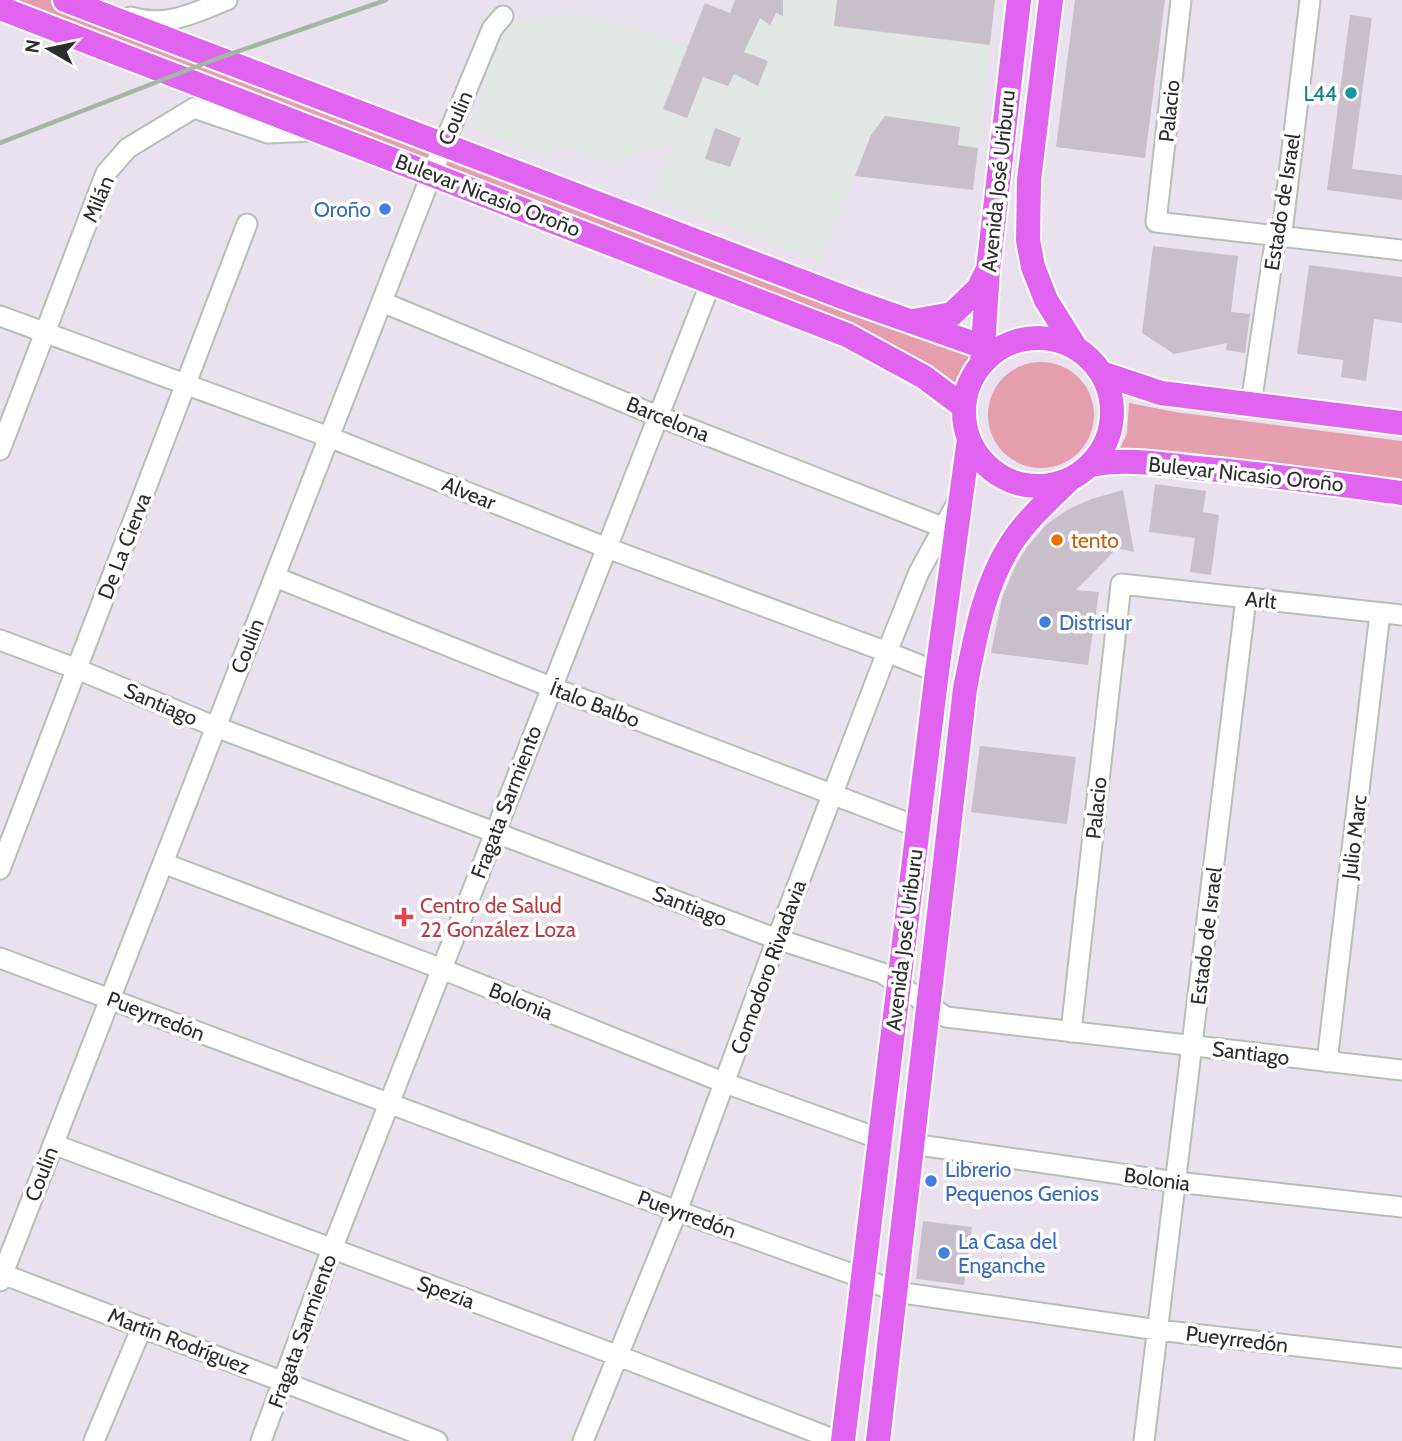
<svg xmlns="http://www.w3.org/2000/svg" width="1402" height="1441" viewBox="0 0 1402 1441" font-family="Cabin,sans-serif">
  <style>
    .industrial { fill: #e1e7e3 }
    .green { fill: #e49ead }
    .building { fill: #c8bfca }
    .lines { fill: none; stroke-linecap: round; stroke-linejoin: round }
    .minor-casing { stroke: #b5c0b4; stroke-width: 23 }
    .major-casing { stroke: #fff; stroke-width: 28 }
    .minor { stroke: #fff; stroke-width: 19 }
    .major { stroke: #e064f0; stroke-width: 24 }
    .rail { stroke: #a3b7a3; stroke-width: 4.5 }
    .culture-dot { fill: #0f9aa8; stroke: #fff; stroke-width: 2.5 }
    .shop-dot { fill: #3f7fe0; stroke: #fff; stroke-width: 2.5 }
    .food-dot { fill: #e8710a; stroke: #fff; stroke-width: 2.5 }
    .health-dot { fill: #e0444e; stroke: #fff; stroke-width: 2.5 }
    .labels { text-anchor: middle; dominant-baseline: central; stroke-width: 7; stroke-linejoin: round; paint-order: stroke }
    .culture-label { font-size: 21px; fill: #0d838f; stroke: #fff; text-anchor: end }
    .street-label { font-size: 21px; fill: #2d2d2d; stroke: #fff }
    .shop-label { font-size: 21px; fill: #366cbe; stroke: #fff; text-anchor: start }
    .food-label { font-size: 21px; fill: #c56008; stroke: #fff; text-anchor: start }
    .health-label { font-size: 21px; fill: #be3a42; stroke: #fff; text-anchor: start }
  </style>
  <rect width="100%" height="100%" fill="#eae1ee"/>
  <path class="industrial" d="M734,0H995L973,190L855,176L820,262L652,197L673,145L647,149L611,165L557,144L551,159L470,127L505,22L583,12L687,45L705,3L728,12Z"/>
  <path class="green" d="M0,0H65L982,347L981,363L971,379L964,407L924,377Z
    M988 415a53 53 0 1 1 106 0a53 53 0 1 1-106 0Z
    M1129,403L1175,412L1402,441V479L1185,452L1120,449L1127,433Z"/>
  <path class="building" d="M735,0H783V16L776,13L770,25L760,18L744,52L768,61L758,86L734,74L728,86L703,77L687,118L663,109L705,3L730,13Z
    M837,0H995L990,45L834,26Z
    M1075,0H1165L1145,158L1056,147Z
    M1350,15L1372,18L1352,169L1402,175V200L1327,190Z
    M885,116L960,127L958,145L978,148L973,190L855,176L871,135Z
    M715,128L741,138L730,167L705,159Z
    M1153,246L1238,256L1231,312L1250,314L1245,353L1226,350L1227,343L1174,354L1142,333Z
    M1309,265L1402,277V323L1374,319L1366,381L1341,377L1343,360L1297,354Z
    M1155,484L1206,491L1203,512L1219,515L1211,575L1190,572L1195,538L1149,532Z
    M1123,490L1134,552L1117,548L1076,590L1099,592L1088,665L991,653L1002,598L1015,567L1027,547L1047,524L1067,510L1091,499Z
    M980,746L1076,757L1067,824L971,812Z
    M923,1221L972,1227L964,1285L916,1279Z"/>
  <g class="lines">
    <defs>
      <path id="minor" d="M1181,0L1156,222L1402,250
        M131,17C167,28 193,13 227,0
        M382,302L660,417L955,532
        M0,316L329,437L607,548L887,652L937,672
        M1251,404L1274,249L1283,224L1310,0
        M0,450L106,173L128,148L194,108L268,133L313,131
        M275,577L551,687L918,827
        M0,640L77,669L216,727L777,939L882,973L946,1017L1402,1070
        M163,863L442,969L725,1083L880,1139
        M0,869L247,224
        M0,958L677,1211L863,1278L896,1292L1158,1330L1402,1358
        M1071,1032L1121,584L1402,615
        M1327,1062L1380,613
        M53,1144L616,1355L838,1441
        M912,1144L1176,1182L1402,1207
        M0,1273L437,1441
        M0,1281L432,173L485,46L492,29L503,16
        M94,1441L142,1327
        M261,1441L332,1249L711,282
        M583,1441L677,1211L777,939L887,652L919,572L957,503
        M1144,1441L1246,598"/>
      <path id="major" d="M65,0L853,301L995,351
        M1051,0L1029,180L1028,240L1033,267L1046,300L1076,348
        M0,8L847,335L924,377L964,407
        M913,321L952,314L978,289L987,271
        M964 412a74 74 0 1 1 148 0a74 74 0 1 1-148 0Z
        M982,363L988,270L1019,0
        M1101,373L1161,393L1402,423
        M1090,465C1125,458 1161,464 1197,468C1266,474 1334,484 1402,493
        M843,1441L937,672L969,439
        M878,1441L965,689C975,639 983,586 1012,542C1028,518 1050,499 1070,479"/>
    </defs>
    <use href="#minor" class="minor-casing"/>
    <use href="#major" class="major-casing"/>
    <use href="#minor" class="minor"/>
    <use href="#major" class="major"/>
    <path class="rail" d="M0,143L216,59L386,0"/>
  </g>
  <circle class="culture-dot" cx="1351" cy="93" r="7"/>
  <g class="shop-dot">
    <circle cx="385" cy="209" r="7"/>
    <circle cx="1045" cy="622" r="7"/>
    <circle cx="931" cy="1181" r="7"/>
    <circle cx="944" cy="1253" r="7"/>
  </g>
  <circle class="food-dot" cx="1057" cy="540" r="7"/>
  <path class="health-dot" d="M400.5 906.5h7v7h7v7h-7v7h-7v-7h-7v-7h7z"/>
  <g class="labels">
    <g class="culture-label">
      <text x="1337" y="93">L44</text>
    </g>
    <g class="street-label">
      <text transform="translate(1169 111) rotate(-84)">Palacio</text>
      <text transform="translate(455 118) rotate(-67)">Coulin</text>
      <text transform="translate(998 181) rotate(-84)">Avenida José Uriburu</text>
      <text transform="translate(488 195) rotate(21)">Bulevar Nicasio Oroño</text>
      <text transform="translate(98 199) rotate(-67)">Milán</text>
      <text transform="translate(1282 202) rotate(-81)">Estado de Israel</text>
      <text transform="translate(668 419) rotate(22)">Barcelona</text>
      <text transform="translate(1246 474) rotate(6)">Bulevar Nicasio Oroño</text>
      <text transform="translate(469 493) rotate(22)">Alvear</text>
      <text transform="translate(124 546) rotate(-69)">De La Cierva</text>
      <text transform="translate(1261 600) rotate(6)">Arlt</text>
      <text transform="translate(247 646) rotate(-69)">Coulin</text>
      <text transform="translate(161 704) rotate(23)">Santiago</text>
      <text transform="translate(595 704) rotate(21)">Ítalo Balbo</text>
      <text transform="translate(506 802) rotate(-69)">Fragata Sarmiento</text>
      <text transform="translate(1096 808) rotate(-84)">Palacio</text>
      <text transform="translate(1354 837) rotate(-83)">Julio Marc</text>
      <text transform="translate(690 906) rotate(21)">Santiago</text>
      <text transform="translate(1206 936) rotate(-83)">Estado de Israel</text>
      <text transform="translate(904 940) rotate(-83)">Avenida José Uriburu</text>
      <text transform="translate(768 967) rotate(-70)">Comodoro Rivadavia</text>
      <text transform="translate(521 1001) rotate(22)">Bolonia</text>
      <text transform="translate(156 1016) rotate(21)">Pueyrredón</text>
      <text transform="translate(1251 1053) rotate(7)">Santiago</text>
      <text transform="translate(41 1174) rotate(-69)">Coulin</text>
      <text transform="translate(1157 1179) rotate(8)">Bolonia</text>
      <text transform="translate(687 1214) rotate(20)">Pueyrredón</text>
      <text transform="translate(446 1292) rotate(20)">Spezia</text>
      <text transform="translate(302 1331) rotate(-70)">Fragata Sarmiento</text>
      <text transform="translate(1237 1339) rotate(7)">Pueyrredón</text>
      <text transform="translate(179 1341) rotate(21)">Martín Rodríguez</text>
    </g>
    <g class="shop-label">
      <text x="371" y="209" text-anchor="end">Oroño</text>
      <text x="1059" y="622">Distrisur</text>
      <text x="945" y="1169">Librerio<tspan x="945" dy="24">Pequenos Genios</tspan></text>
      <text x="958" y="1241">La Casa del<tspan x="958" dy="24">Enganche</tspan></text>
    </g>
    <g class="food-label">
      <text x="1071" y="540">tento</text>
    </g>
    <g class="health-label">
      <text x="420" y="905">Centro de Salud<tspan x="420" dy="24">22 González Loza</tspan></text>
    </g>
  </g>
  <g transform="translate(49 49) rotate(279)" stroke="#ffffff" stroke-width="5" paint-order="stroke">
  <path d="M0-5L12 26L0 18L-12 26Z" fill="#2d2d2d"/>
  <text y="-10" font-size="19" font-weight="bold" text-anchor="middle" fill="#2d2d2d">N</text>
  </g>
</svg>
